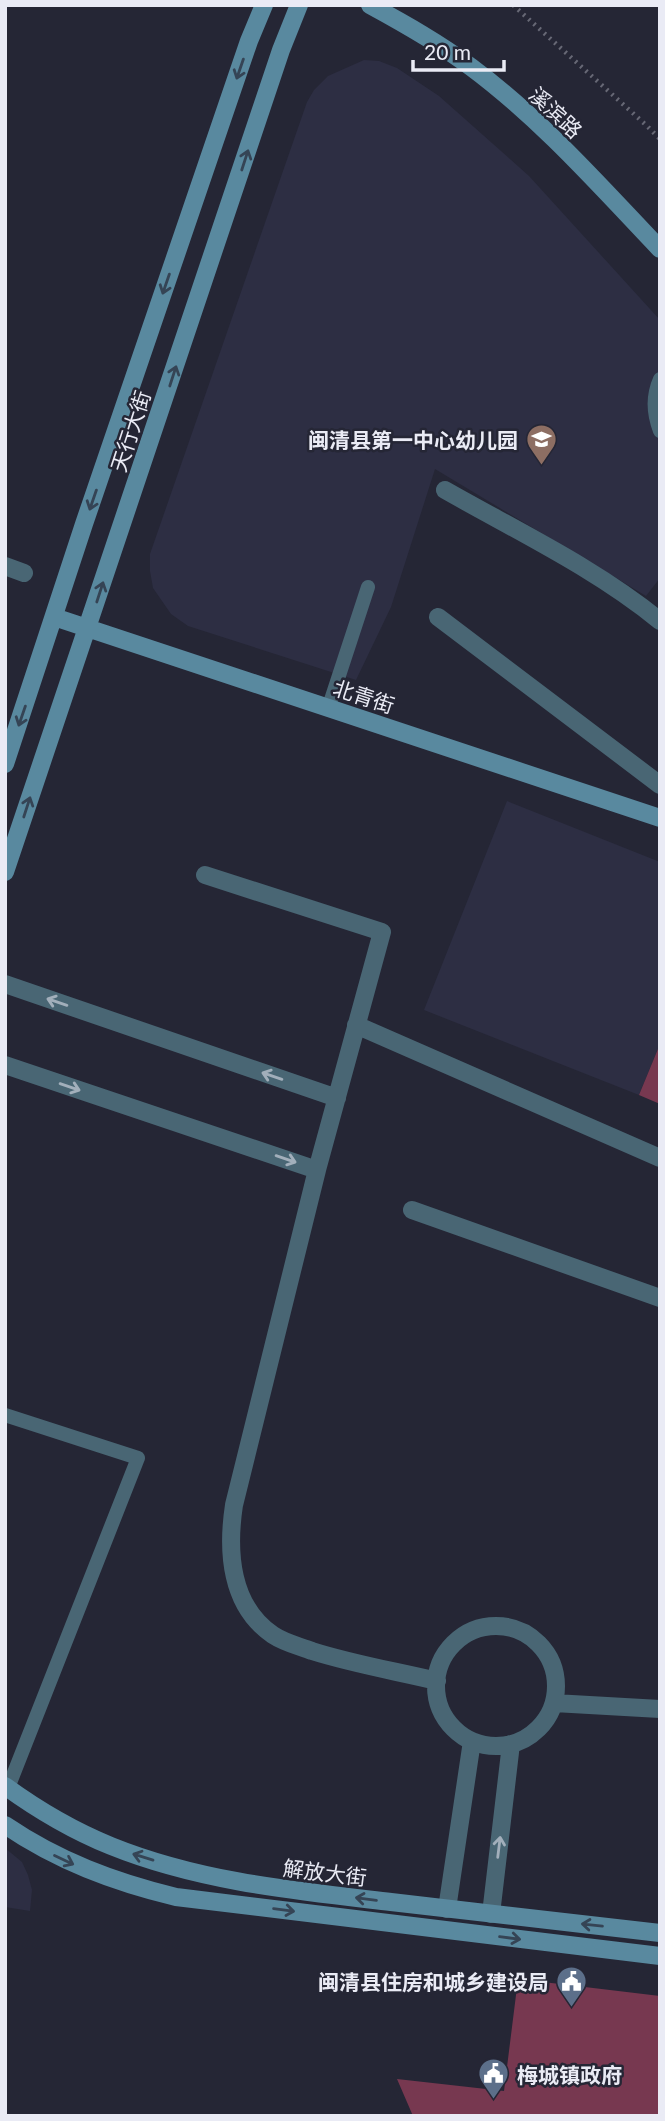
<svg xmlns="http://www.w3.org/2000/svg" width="665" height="2121" viewBox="0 0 665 2121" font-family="Lato,'Noto Sans SC',sans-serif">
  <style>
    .built { fill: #2d2e43 }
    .building { fill: #773850 }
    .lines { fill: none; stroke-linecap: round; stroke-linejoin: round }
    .path { stroke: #676875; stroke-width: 4.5; stroke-dasharray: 2 5; stroke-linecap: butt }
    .lane { stroke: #496674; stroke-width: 14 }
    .street { stroke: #496674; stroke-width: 18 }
    .secondary { stroke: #59899f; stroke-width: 18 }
    .oneway { stroke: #354455 }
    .oneway2 { stroke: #a2afbb }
    .labels { text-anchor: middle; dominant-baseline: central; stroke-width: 5; stroke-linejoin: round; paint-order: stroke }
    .street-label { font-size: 21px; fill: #eaebf5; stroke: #252635 }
    .poi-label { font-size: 21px; font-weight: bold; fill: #eaebf5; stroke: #252635; text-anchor: end }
  </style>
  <rect width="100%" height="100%" fill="#252635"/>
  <path class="built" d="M364,60L379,61L397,68L439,96L529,176L660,320V578L646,596L435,469L391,607L356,680L188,626L171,614L153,588L150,571V554L307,102L314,90L328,76Z
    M507,801L660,862V1044L639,1095L424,1010Z
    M5,1848L22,1862L28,1875L32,1890L30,1911L5,1907Z"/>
  <path class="building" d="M660,1044V1104L639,1095Z
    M518,1979L660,1996V2116H413L397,2079L504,2091Z"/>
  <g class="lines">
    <path class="path" d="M513,5L646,125L660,139"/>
    <path class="lane" d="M660,379C652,397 653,413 660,431
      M328,709L368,587
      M5,1415L138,1458L8,1788"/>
    <path class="street" d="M445,490C517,531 595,568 660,621
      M5,566L24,573
      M438,617L660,785
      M205,875L382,932L317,1170L234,1505C227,1551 230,1606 273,1635C285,1643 299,1646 312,1651C353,1664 395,1671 437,1681
      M5,984L337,1098
      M356,1025L660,1158
      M5,1065L317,1170
      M412,1210L660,1298
      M436 1686a60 60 0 1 1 120 0a60 60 0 1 1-120 0Z
      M554,1703L660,1709
      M447,1909L472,1741
      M491,1914L511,1744"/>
    <path class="secondary" d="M370,5C405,24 439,43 471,67C541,119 600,186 660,249
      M54,617L660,818
      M5,764L84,524L249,41L264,5
      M5,872L281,50L299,5
      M5,1786C38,1810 74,1831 111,1846C200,1882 297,1891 391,1902C480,1913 570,1923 660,1933
      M5,1825C58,1861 114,1882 176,1897L660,1956"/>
  </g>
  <defs><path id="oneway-shaft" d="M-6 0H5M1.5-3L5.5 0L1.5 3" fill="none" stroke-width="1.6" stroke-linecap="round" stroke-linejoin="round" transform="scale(1.75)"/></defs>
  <g class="oneway">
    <use href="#oneway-shaft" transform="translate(240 69) rotate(109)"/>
    <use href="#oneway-shaft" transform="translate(245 160) rotate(-72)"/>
    <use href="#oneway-shaft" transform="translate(166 284) rotate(109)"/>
    <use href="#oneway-shaft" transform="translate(173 376) rotate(-72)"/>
    <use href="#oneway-shaft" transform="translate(93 500) rotate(109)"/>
    <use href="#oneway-shaft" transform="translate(100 592) rotate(-72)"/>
    <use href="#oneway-shaft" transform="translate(22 716) rotate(109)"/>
    <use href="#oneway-shaft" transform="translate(27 807) rotate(-72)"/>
    <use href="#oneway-shaft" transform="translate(143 1857) rotate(-163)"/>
    <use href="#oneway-shaft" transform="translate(64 1860) rotate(25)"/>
    <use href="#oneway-shaft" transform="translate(366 1899) rotate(-173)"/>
    <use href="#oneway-shaft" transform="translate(284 1910) rotate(7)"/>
    <use href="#oneway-shaft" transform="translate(592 1925) rotate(-174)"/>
    <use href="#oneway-shaft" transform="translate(510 1938) rotate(7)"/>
  </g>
  <g class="oneway2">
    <use href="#oneway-shaft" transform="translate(57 1002) rotate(-161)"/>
    <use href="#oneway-shaft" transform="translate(272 1076) rotate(-161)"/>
    <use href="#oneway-shaft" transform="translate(70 1087) rotate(19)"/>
    <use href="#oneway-shaft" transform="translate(286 1159) rotate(19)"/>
    <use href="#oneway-shaft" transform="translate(499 1847) rotate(-83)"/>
  </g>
  <defs>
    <symbol id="school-pin" viewBox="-11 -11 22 30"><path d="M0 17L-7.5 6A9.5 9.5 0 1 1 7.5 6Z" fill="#8d6e63" stroke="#252635"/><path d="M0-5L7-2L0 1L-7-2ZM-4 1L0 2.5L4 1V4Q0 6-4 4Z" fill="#fff"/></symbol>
    <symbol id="civic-pin" viewBox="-11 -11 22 30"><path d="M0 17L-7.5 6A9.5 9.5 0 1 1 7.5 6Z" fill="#5c6f8a" stroke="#252635"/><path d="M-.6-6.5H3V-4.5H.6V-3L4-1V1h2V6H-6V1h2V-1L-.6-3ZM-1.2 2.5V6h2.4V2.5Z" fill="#fff"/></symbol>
  </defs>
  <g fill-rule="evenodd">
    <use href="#school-pin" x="524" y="422" width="35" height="47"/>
    <use href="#civic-pin" x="554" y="1964" width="35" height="47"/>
    <use href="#civic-pin" x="476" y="2056" width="35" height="47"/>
  </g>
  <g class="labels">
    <g class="street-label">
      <text transform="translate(556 112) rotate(43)">溪滨路</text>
      <text transform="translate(130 431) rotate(-72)">天行大街</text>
      <text transform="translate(364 696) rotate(18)">北青街</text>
      <text transform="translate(325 1872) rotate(7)">解放大街</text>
    </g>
    <g class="poi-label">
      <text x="518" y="439">闽清县第一中心幼儿园</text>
      <text x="549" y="1981">闽清县住房和城乡建设局</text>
      <text x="517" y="2074" text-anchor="start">梅城镇政府</text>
    </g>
  </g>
  <rect width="665" height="2121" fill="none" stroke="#eaebf5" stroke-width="14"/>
  <path d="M413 60v10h91v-10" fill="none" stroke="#eaebf5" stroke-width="3.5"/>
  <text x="424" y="60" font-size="21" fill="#eaebf5" stroke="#252635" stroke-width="5" paint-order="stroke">20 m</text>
</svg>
